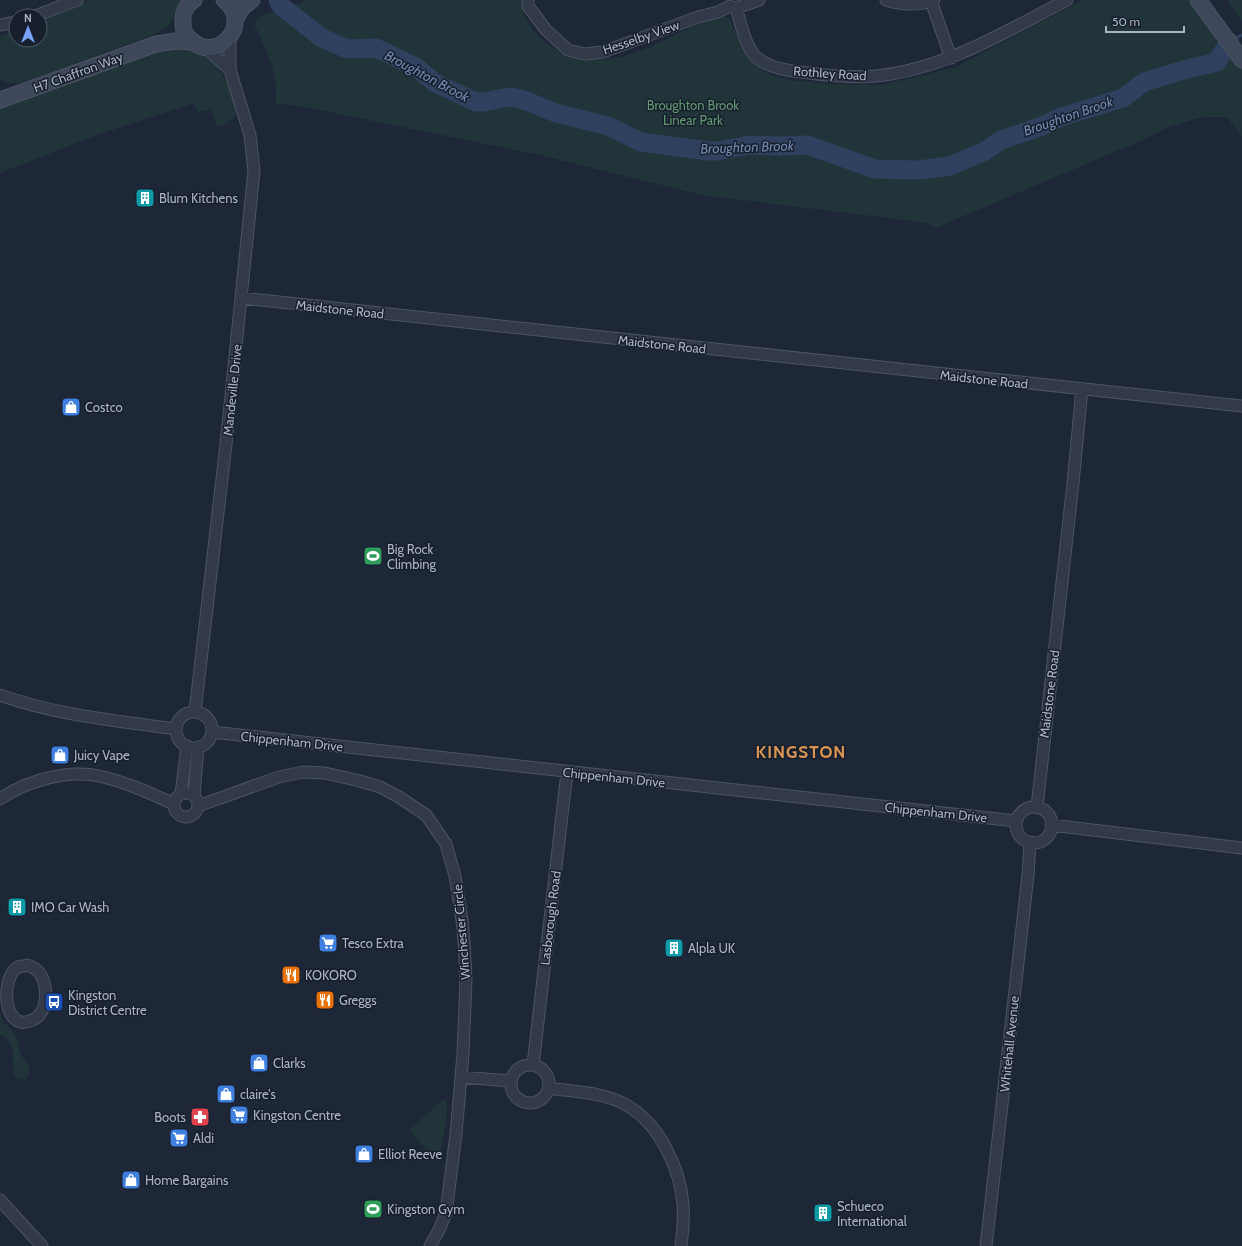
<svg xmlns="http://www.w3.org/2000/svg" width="1242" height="1246" viewBox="0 0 1242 1246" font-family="Cabin,sans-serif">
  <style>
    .green { fill: #203439 }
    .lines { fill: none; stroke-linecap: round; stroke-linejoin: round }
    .stream { stroke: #304160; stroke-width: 3 }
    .river { stroke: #304160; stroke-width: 19 }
    .street-casing { stroke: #4c5463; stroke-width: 13 }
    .secondary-casing { stroke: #4c5463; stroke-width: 17 }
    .street { stroke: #323948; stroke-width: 11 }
    .secondary { stroke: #3f485b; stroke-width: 15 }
    .labels { text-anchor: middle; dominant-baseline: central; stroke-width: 3; stroke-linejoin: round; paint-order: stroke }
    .street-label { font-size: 13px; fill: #abb4c5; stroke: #171f2c }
    .park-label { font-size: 13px; fill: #629772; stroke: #171f2c }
    .poi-label { font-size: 13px; fill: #abb4c5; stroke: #171f2c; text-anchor: start }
    .water-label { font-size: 14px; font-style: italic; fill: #7288b0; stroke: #171f2c }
    .district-label { font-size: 17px; font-weight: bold; letter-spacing: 1px; fill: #da9652; stroke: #171f2c }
  </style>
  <rect width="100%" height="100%" fill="#1e2738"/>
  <path class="green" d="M89,0H185C180,6 179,10 175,16C169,28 157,33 145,38L22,83H8L0,79V36L16,30V40H40V20Z
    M308,0H520C524,19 533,33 549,45C571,63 607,62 634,53C657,46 677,32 700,24C710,20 719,15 729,18L740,43L750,59L766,73L789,80L834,84L881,85L956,67L1083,0H1190L1242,67V137L1227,117H1203L1169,127L1141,141L935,228L928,223L702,195L539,155L295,105L275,104C280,75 266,49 254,24L262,15Z
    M1227,0H1242V21Z
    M168,47H188L205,56L217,67L228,83L234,98L237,109L234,118L224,125L217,127L211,109L198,112L194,103L97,135L0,173V108Z
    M0,1015L5,1023L15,1034L21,1055L29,1067V1074L26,1079C7,1083 15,1059 12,1049C11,1043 6,1038 0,1034Z
    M445,1098C451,1110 441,1149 438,1163L409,1130Z"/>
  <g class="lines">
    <path class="stream" d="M1232,40L1242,35"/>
    <path class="river" d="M278,0L281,6L322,38L347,49L376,48L416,67L435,83L476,102H484L508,97L516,98L524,100L556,113L608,126L641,142L708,151H717L750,145L781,146L807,145L875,169L918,170L950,166L985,151L1001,140L1040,127L1061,117L1123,98L1144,82L1187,69L1217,62L1229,42"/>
    <defs>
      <path id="street" d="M528,0V6L546,30L568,50L585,54L603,52L698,17L718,12L730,6
        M886,0C902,5 918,6 934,0
        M931,1L951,58
        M736,8C741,23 744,43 755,56C768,69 792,71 809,73C831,76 854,78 876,76C946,69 1006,31 1067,0
        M736,8L759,0
        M35,16L77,0
        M0,25L16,22
        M206,48L230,70
        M242,298L1242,406
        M0,695C56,715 117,721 176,729
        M195,712L226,444L254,171L250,135L230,70V37
        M176 730a18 18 0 1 1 36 0a18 18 0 1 1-36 0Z
        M212,732C480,761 748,791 1016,821
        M174 805a12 12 0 1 1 24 0a12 12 0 1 1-24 0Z
        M181,794L187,746
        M194,796L198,747
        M0,799C26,781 68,769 99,776C126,782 150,793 174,804
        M198,806L279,777L303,772L325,773L360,781L380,787L399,797L426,815L446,844L455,876L462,920L464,942L466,980L463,1054L456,1134L446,1213L439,1230L430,1246
        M1037,807L1073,483L1082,389
        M1016 825a18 18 0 1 1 36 0a18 18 0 1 1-36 0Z
        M1051,825L1242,848
        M27,965C45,970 48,990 44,1006C42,1013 37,1019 30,1021C3,1031 0,978 18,967C21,966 25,966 27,965Z
        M511 1084a19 19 0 1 1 38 0a19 19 0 1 1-38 0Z
        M533,1065L567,772
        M461,1077L511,1081
        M548,1088C575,1092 605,1092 628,1106C659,1124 680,1168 683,1204C684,1218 683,1232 681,1246
        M0,1200L42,1246
        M986,1246L1028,875L1030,842"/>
      <path id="secondary" d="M194,0C186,5 182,14 183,24C183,30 186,36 191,40C217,65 254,23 224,0
        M1198,0L1242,60
        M235,20L243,7L252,0
        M0,100L156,44L175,41L193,42"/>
    </defs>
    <use href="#street" class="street-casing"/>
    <use href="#secondary" class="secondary-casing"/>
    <use href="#street" class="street"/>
    <use href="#secondary" class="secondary"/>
  </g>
  <defs>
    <symbol id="building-square" viewBox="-11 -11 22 22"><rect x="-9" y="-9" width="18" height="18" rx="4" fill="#0f9aa8" stroke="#171f2c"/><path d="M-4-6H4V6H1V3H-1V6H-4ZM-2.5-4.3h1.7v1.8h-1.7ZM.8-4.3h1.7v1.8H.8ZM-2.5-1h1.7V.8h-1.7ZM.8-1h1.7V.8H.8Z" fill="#fff"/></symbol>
    <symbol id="shop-square" viewBox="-11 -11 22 22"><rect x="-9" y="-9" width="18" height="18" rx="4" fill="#3f7fe0" stroke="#171f2c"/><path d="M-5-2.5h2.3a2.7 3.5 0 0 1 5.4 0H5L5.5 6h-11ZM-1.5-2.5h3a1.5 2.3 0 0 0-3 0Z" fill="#fff"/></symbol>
    <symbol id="stadium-square" viewBox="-11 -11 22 22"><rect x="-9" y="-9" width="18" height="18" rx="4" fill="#2e9e5b" stroke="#171f2c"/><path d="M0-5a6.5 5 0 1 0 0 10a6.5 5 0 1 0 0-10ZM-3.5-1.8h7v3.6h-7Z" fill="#fff"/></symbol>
    <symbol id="supermarket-square" viewBox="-11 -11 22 22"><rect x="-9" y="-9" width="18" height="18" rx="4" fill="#3f7fe0" stroke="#171f2c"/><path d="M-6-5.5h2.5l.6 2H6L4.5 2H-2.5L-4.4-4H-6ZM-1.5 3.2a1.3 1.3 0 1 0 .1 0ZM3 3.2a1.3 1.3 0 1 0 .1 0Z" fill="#fff"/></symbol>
    <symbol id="restaurant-square" viewBox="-11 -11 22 22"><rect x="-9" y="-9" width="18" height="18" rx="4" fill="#e8710a" stroke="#171f2c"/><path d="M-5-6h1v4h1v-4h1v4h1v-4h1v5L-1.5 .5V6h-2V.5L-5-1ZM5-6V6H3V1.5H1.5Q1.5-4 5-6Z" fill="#fff"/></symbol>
    <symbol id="bus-square" viewBox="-11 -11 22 22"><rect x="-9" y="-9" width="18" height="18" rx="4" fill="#1a4fb4" stroke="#171f2c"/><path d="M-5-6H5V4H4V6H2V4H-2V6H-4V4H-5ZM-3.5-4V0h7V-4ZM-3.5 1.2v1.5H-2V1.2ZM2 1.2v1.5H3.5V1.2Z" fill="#fff"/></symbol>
    <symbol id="pharmacy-square" viewBox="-11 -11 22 22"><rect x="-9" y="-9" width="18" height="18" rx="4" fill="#e0444e" stroke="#171f2c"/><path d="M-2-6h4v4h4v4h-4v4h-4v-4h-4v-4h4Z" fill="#fff"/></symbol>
  </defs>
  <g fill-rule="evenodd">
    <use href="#building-square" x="134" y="187" width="22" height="22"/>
    <use href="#shop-square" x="60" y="396" width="22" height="22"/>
    <use href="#stadium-square" x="362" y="545" width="22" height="22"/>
    <use href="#shop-square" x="49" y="744" width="22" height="22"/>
    <use href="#building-square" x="6" y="896" width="22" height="22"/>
    <use href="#supermarket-square" x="317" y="932" width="22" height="22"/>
    <use href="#building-square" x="663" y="937" width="22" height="22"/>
    <use href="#restaurant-square" x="280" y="964" width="22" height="22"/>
    <use href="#restaurant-square" x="314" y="989" width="22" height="22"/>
    <use href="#bus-square" x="43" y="991" width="22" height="22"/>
    <use href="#shop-square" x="248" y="1052" width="22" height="22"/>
    <use href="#shop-square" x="215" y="1083" width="22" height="22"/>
    <use href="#supermarket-square" x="228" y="1104" width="22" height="22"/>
    <use href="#pharmacy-square" x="189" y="1106" width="22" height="22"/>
    <use href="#supermarket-square" x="168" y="1127" width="22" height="22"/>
    <use href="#shop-square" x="353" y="1143" width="22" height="22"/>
    <use href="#shop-square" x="120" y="1169" width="22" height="22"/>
    <use href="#stadium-square" x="362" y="1198" width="22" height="22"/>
    <use href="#building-square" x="812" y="1202" width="22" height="22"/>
  </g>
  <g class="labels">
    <g class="street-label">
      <text transform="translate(641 37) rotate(-19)">Hesselby View</text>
      <text transform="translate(78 72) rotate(-20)">H7 Chaffron Way</text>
      <text transform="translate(830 73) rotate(4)">Rothley Road</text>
      <text transform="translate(340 309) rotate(6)">Maidstone Road</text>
      <text transform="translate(662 344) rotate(6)">Maidstone Road</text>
      <text transform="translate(984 379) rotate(6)">Maidstone Road</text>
      <text transform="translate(232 390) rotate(-84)">Mandeville Drive</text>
      <text transform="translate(1049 694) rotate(-83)">Maidstone Road</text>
      <text transform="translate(292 741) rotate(6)">Chippenham Drive</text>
      <text transform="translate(614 777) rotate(6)">Chippenham Drive</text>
      <text transform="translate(936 812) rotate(6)">Chippenham Drive</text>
      <text transform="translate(550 918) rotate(-83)">Lasborough Road</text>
      <text transform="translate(461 932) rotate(-95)">Winchester Circle</text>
      <text transform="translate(1009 1044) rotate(-84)">Whitehall Avenue</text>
    </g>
    <g class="park-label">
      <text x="693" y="105">Broughton Brook<tspan x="693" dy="15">Linear Park</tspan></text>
    </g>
    <g class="poi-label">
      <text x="159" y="198">Blum Kitchens</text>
      <text x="85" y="407">Costco</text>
      <text x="387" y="549">Big Rock<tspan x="387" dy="15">Climbing</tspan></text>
      <text x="74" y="755">Juicy Vape</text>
      <text x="31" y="907">IMO Car Wash</text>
      <text x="342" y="943">Tesco Extra</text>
      <text x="688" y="948">Alpla UK</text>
      <text x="305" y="975">KOKORO</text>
      <text x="68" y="995">Kingston<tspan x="68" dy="15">District Centre</tspan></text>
      <text x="339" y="1000">Greggs</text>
      <text x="273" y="1063">Clarks</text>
      <text x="240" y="1094">claire's</text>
      <text x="253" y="1115">Kingston Centre</text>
      <text x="186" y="1117" text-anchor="end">Boots</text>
      <text x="193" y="1138">Aldi</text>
      <text x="378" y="1154">Elliot Reeve</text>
      <text x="145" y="1180">Home Bargains</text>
      <text x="837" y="1206">Schueco<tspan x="837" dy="15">International</tspan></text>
      <text x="387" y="1209">Kingston Gym</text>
    </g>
    <g class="water-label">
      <text transform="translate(427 76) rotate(28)">Broughton Brook</text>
      <text transform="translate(1068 116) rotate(-19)">Broughton Brook</text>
      <text transform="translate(747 147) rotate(-2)">Broughton Brook</text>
    </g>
    <g class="district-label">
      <text x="801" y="752">KINGSTON</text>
    </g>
  </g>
  <g transform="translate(28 28)"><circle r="19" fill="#171f2c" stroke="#525b69"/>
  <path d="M0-3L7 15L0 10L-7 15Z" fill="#77a3ff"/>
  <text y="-6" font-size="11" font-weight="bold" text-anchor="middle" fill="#abb4c5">N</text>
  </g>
  <path d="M1106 26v6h78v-6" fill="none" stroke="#abb4c5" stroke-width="2"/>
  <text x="1112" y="26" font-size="12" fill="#abb4c5" stroke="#171f2c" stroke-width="3" paint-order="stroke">50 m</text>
</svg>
